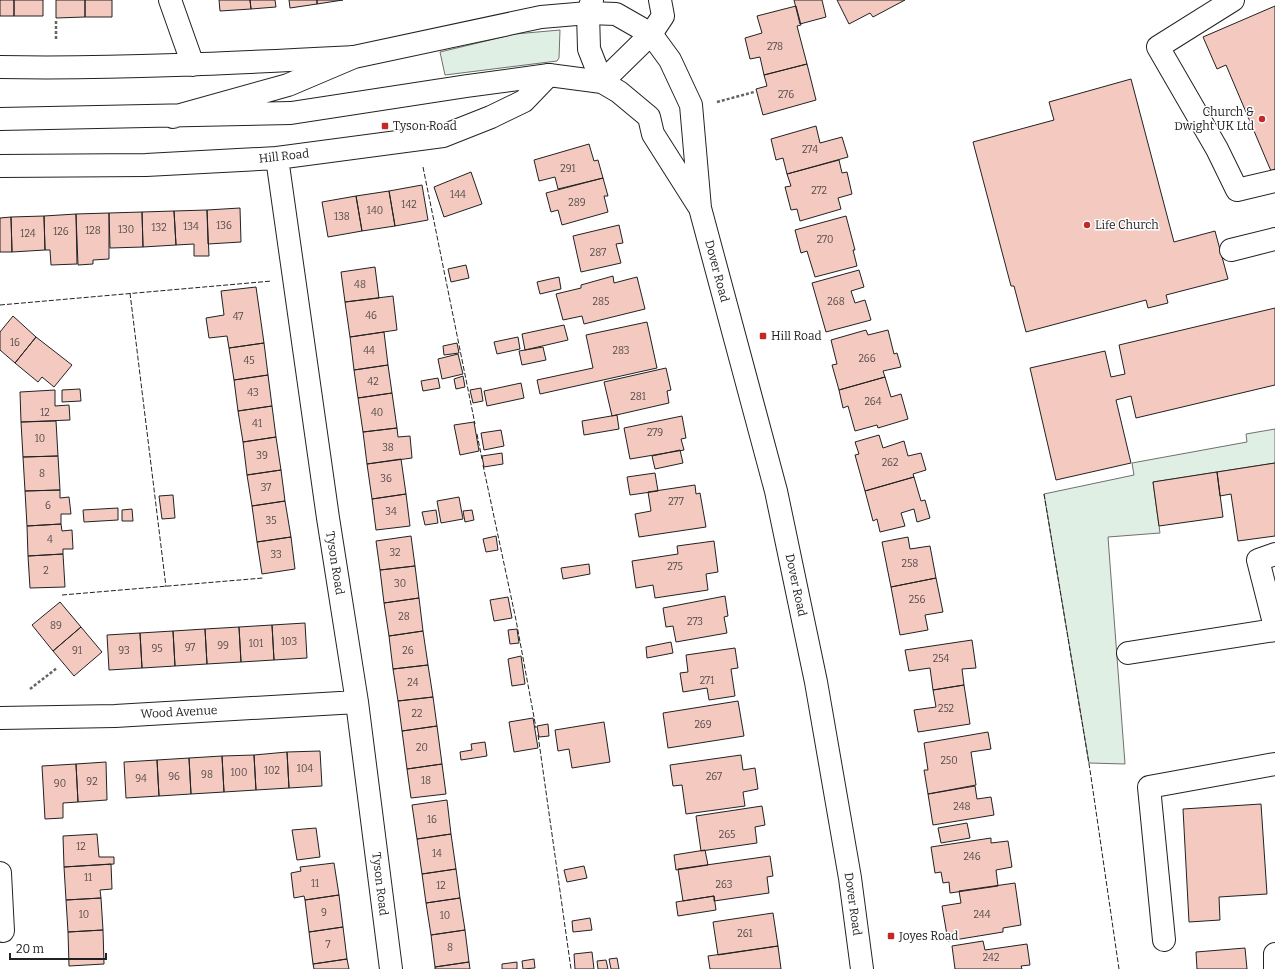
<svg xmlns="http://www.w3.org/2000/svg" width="1275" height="969" viewBox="0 0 1275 969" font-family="Bitter,serif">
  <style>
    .green { fill: #e0efe3; stroke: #6f6f6f }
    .building { fill: #f3c9c0; stroke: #222 }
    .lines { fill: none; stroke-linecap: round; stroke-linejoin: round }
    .minor-casing { stroke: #222; stroke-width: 24 }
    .major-casing { stroke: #222; stroke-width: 24 }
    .path { stroke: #646464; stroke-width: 2.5; stroke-dasharray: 3 2; stroke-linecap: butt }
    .minor { stroke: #fff; stroke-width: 22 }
    .major { stroke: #fff; stroke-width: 22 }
    .fence { stroke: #222; stroke-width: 1; stroke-dasharray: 5 2; stroke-linecap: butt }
    .poi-dot { fill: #c62828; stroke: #fff; stroke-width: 1.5 }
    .labels { text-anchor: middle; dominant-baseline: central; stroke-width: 3; stroke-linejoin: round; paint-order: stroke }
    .number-label { font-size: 10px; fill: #564c4a }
    .poi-label { font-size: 12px; fill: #222; stroke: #fff; text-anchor: start }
    .street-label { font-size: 12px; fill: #222; stroke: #fff }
  </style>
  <rect width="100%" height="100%" fill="#fff"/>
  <path class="green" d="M560,30L559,58L557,61L445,75L440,52L515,34Z
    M1275,429V463L1153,482L1160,533L1108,537L1125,764L1089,763L1044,494L1134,475L1132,463L1247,442L1246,434Z"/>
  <path class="building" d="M0,0H14V16H0Z
    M14,0H43V16H14Z
    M56,0H85V17L56,18Z
    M85,0H112V17H85Z
    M219,0H250L251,9L220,11Z
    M250,0H275L276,7L251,9Z
    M289,0H317V4L290,8Z
    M317,0H343L317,4Z
    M794,0H822L826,17L800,24Z
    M837,0H905L873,17L870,13L849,24Z
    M796,6L801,25L797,26L807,64L764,75L760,57L750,59L745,38L762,33L757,16Z
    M1275,6V169L1271,171L1226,65L1217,69L1203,37Z
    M807,64L816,100L763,115L756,89L767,86L764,75Z
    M1131,79L1174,242L1215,231L1228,279L1166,295L1168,303L1148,308L1146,300L1026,332L1014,286H1011L973,142L1054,120L1049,102Z
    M816,126L820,143L842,137L848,157L787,174L783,158L776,160L771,139Z
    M589,144L594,161L598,160L603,178L558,189L555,177L539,181L534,160Z
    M839,160L842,173L847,172L852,194L838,198L841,209L800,221L797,209L791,210L785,187L791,186L787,174Z
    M471,172L482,204L444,217L434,187Z
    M603,178L608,196H604L608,212L562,225L558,210L551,212L546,193Z
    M422,185L428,220L395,226L389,191Z
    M389,191L395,226L362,231L356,196Z
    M356,196L362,231L328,237L322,202Z
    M240,208L241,242L208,244L207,210Z
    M207,210L209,256H194V244L176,245L174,211Z
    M174,211L176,245L143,247L142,212Z
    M142,212L143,247L110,248L109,213Z
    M109,213V259L93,260V264L78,265L76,214Z
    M76,214L77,264L51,265L50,250H45L44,216Z
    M44,216L45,250L12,252L11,217Z
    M846,216L855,250H853L857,266L815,277L807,251L801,253L795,230Z
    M11,217L12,252H0V218Z
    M619,225L623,243L616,244L621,263L581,272L573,236Z
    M466,265L469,278L451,282L448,269Z
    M375,267L379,298L345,302L341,272Z
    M859,270L864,287L851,291L855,303L865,300L871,320L826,332L812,283Z
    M613,276L614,283L637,277L645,309L584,324L582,316L563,320L556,294L581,288V285Z
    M559,277L561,289L540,294L537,282Z
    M256,287L264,343L229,348L227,336L209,338L206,318L224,315L221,291Z
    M393,296L397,330L350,337L345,302Z
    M1275,308V385L1136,418L1131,396L1116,400L1131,463L1056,480L1030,368L1105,351L1111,377L1125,374L1119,345Z
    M13,316L36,337L15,363L0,350V332Z
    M647,322L657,368L540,394L537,380L593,368L586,335Z
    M564,325L568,340L525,350L522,334Z
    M866,330L868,335L888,330L894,354L897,353L901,367L883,371L885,377L839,390L832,365L837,364L831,340Z
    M384,332L388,365L354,370L350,337Z
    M36,337L72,365L54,387L42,377L38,382L15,363Z
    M518,337L520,349L497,354L494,342Z
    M264,343L268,375L234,380L229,348Z
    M457,343L459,353L444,355L443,346Z
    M543,347L546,360L522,365L519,351Z
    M458,354L463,374L442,379L438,359Z
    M388,365L392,393L358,398L354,370Z
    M666,368L671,390L667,391L669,403L612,416L604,382Z
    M268,375L272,406L238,411L234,380Z
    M463,376L465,387L456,389L454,379Z
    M885,377L891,397L901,394L908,419L878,428L877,425L855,431L848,406L843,408L839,390Z
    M438,378L440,388L423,391L421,381Z
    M521,383L524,398L487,406L484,391Z
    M481,388L483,401L473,403L470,390Z
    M80,389L81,401L62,402V390Z
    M55,390V406L69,405L70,420L21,422L20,392Z
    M392,393L397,428L363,432L358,398Z
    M272,406L276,437L243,442L238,411Z
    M617,415L619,429L584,435L582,421Z
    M682,416L686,438L681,439L684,450L630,459L624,428Z
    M56,421L58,456L23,457L21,422Z
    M474,422L479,451L460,455L454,425Z
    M397,428L398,437L410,436L412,458L367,464L363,432Z
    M501,430L504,446L484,450L481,433Z
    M879,435L883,448L904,441L908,456L921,453L926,470L913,474L914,477L865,491L855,455L859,454L855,442Z
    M276,437L281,470L247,475L243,442Z
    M680,450L683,463L655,469L652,456Z
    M502,453L503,464L484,467L482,456Z
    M58,456L60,490L25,491L23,457Z
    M401,459L406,494L372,499L367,464Z
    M1275,463V536L1238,541L1231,494L1220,496L1217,472Z
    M281,470L285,501L252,506L247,475Z
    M1217,472L1223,517L1159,526L1153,482Z
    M655,473L658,491L630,495L627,477Z
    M914,477L921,501L925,500L930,518L917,522L914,509L901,513L905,526L880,532L877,519L873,521L865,491Z
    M695,485L696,494L700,493L706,527L639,537L635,514L651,511L648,492Z
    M60,490V498L69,497L71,514H61V524L27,526L25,491Z
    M406,494L410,526L376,530L372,499Z
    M173,495L175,518L162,519L159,496Z
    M459,497L463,519L441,523L437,501Z
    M285,501L291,537L257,542L252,506Z
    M118,508V520L84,522L83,510Z
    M132,509L133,521H122V510Z
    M436,510L438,523L425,525L422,512Z
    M472,510L474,520L465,522L463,511Z
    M61,524L62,531L72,530L73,549H63V554L28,556L27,526Z
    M411,536L415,566L380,570L376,541Z
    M496,536L498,550L486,552L483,539Z
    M291,537L295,569L262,574L257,542Z
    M908,537L910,549L930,546L936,578L891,587L882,542Z
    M714,541L718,572L706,574L708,590L655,598L653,585L636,588L632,561L678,554L677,546Z
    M63,554L65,587L30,588L28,556Z
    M589,564L590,574L563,579L561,568Z
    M415,566L419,598L384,603L380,570Z
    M936,578L943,612L925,615L928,630L900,635L891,587Z
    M725,596L728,616L724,617L727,633L676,642L673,626L666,627L663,608Z
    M508,597L512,618L494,621L490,600Z
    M419,598L423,631L389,636L384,603Z
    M60,602L81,627L53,651L32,625Z
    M305,623L307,658L274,660L272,625Z
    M272,625L274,660L241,662L239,627Z
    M81,627L102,652L74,676L53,651Z
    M239,627L241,662L207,664L205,629Z
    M205,629L207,664L175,666L173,631Z
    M517,629L519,643L510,644L508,630Z
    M173,631L175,666L142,668L140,633Z
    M423,631L428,665L393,669L389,636Z
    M140,633L142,668L109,670L107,635Z
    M972,640L976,668L962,669L964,685L933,690L930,668L909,671L905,650Z
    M671,642L673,653L647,658L646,647Z
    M735,648L738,668L731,669L735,696L709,700L707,688L683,692L680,673L688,672L686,655Z
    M521,656L525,684L512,686L508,659Z
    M428,665L433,697L398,701L393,669Z
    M964,685L970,724L918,732L914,710L936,707L933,690Z
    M433,697L437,726L402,731L398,701Z
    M738,701L744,736L668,748L663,713Z
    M533,718L538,748L514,752L509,722Z
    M604,722L610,762L572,768L569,749L558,751L555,730Z
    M548,724L549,736L539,737L537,726Z
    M437,726L442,764L407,769L402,731Z
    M988,732L991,749L971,752L976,785L928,794L924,770H928L924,743Z
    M485,742L487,756L461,760L460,752L472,750L471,744Z
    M320,751L322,786L289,788L287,752Z
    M287,752L289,788L256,790L254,755Z
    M254,755L256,790L224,792L222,756Z
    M741,755L743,770L755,768L758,789L743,792L745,806L686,814L682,785L673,786L670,765Z
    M222,756L224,792L191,794L189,758Z
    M189,758L191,794L159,796L157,760Z
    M157,760L159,796L126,798L124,762Z
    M106,762L107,800L78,802L76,764Z
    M76,764L78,802L63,803V818L45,819L42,766Z
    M442,764L446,794L411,798L407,769Z
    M975,786L977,799L991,797L994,815L933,825L928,794Z
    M447,800L451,834L417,839L412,805Z
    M1261,804L1267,894L1219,897L1220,920L1189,922L1183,809Z
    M762,806L765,825L755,827L757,843L701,851L696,816Z
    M967,823L970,838L941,843L938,828Z
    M316,828L320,857L297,860L292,830Z
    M97,834L99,857H114V864L64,867L63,836Z
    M451,834L456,869L422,874L417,839Z
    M991,838V843L1008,841L1012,867L996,870L998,886L950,893L949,882L943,883L941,872L935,873L931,847Z
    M705,850L708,865L676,870L674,855Z
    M770,856L773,876L767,877L769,893L714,901V896L683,901L678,869Z
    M334,863L339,895L305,900L304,896L294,898L291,873L301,871L300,867Z
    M111,864L112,889L100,890L101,898L66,900L64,867Z
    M584,866L587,878L567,882L564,870Z
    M456,869L460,898L426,903L422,874Z
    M1015,883L1021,925L1003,928V932L948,941L942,906L961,903L959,891Z
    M339,895L343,927L309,932L305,900Z
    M714,896L716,910L678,916L676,902Z
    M101,898L103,930L68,932L66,900Z
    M460,898L465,930L431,935L426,903Z
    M773,913L778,946L718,955L713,922Z
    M590,918L592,930L573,932L572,921Z
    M343,927L347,959L313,964L309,932Z
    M103,930L104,964L69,966L68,932Z
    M465,930L469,962L435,967L431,935Z
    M983,941L985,950L1027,944L1030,965L1021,966L1022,969H955L952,946Z
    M778,946L781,969H710L708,956Z
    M1245,948L1247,969H1197L1196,952Z
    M592,952L594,969H575L574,954Z
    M617,958L619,969H611L609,959Z
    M347,959L349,969H314L313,964Z
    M534,959L535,968L523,969L522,961Z
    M606,960L608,969H598L597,961Z
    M469,962L470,969H435V967Z
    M517,962V969H502V964Z"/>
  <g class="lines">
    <defs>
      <path id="minor" d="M170,0L193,65
        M592,0L588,13L589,49L602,82L651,34L663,16L660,0
        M1233,0L1158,47L1217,149L1237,190L1275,181
        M0,67C118,69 235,63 353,57
        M277,158L328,518L357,702L391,969
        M0,166L146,165L277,158L443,136L491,117L524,101L549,75
        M1231,250L1275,239
        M1275,554L1258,560L1275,627
        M1128,653L1275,630
        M0,718L115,716L357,702
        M0,873L3,931
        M1164,940L1149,787L1275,764
        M1275,954V969"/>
      <path id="major" d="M173,117L288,85L354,57L541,17L588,13L616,14L651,34L670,60L691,105L700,208L776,491L816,682L850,878L862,969
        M0,119L291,113L467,86L549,75L602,82L619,92L649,117L653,134L698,205"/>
    </defs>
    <use href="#minor" class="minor-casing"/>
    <use href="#major" class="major-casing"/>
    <path class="path" d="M56,21V40
      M717,102L754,92
      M30,689L57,668"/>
    <use href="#minor" class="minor"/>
    <use href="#major" class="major"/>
    <path class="fence" d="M423,167L475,424
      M130,293L166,587
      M0,305L272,281
      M477,434L482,459
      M483,465L516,620L536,728
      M1044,494L1090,770L1119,969
      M62,595L263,578
      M538,735L571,969"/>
  </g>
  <g class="poi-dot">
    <circle cx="1262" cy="119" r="4"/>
    <rect x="381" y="122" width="8" height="8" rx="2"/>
    <circle cx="1087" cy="225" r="4"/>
    <rect x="759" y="332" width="8" height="8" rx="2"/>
    <rect x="887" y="932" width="8" height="8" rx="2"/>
  </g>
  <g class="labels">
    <g class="number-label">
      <text x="775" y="47">278</text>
      <text x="786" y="95">276</text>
      <text x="810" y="150">274</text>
      <text x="568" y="169">291</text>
      <text x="819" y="191">272</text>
      <text x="458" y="195">144</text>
      <text x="577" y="203">289</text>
      <text x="409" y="205">142</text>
      <text x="375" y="211">140</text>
      <text x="342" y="217">138</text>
      <text x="224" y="226">136</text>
      <text x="191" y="227">134</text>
      <text x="159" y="228">132</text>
      <text x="126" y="230">130</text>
      <text x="93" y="231">128</text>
      <text x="61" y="232">126</text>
      <text x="28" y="234">124</text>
      <text x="825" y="240">270</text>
      <text x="598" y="253">287</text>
      <text x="360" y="285">48</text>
      <text x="601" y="302">285</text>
      <text x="836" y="302">268</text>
      <text x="371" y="316">46</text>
      <text x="238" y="317">47</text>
      <text x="15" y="343">16</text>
      <text x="369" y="351">44</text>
      <text x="621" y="351">283</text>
      <text x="867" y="359">266</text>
      <text x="249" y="361">45</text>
      <text x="373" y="382">42</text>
      <text x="253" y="393">43</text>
      <text x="638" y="397">281</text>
      <text x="873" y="402">264</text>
      <text x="45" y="413">12</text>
      <text x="377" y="413">40</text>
      <text x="257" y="424">41</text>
      <text x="655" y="433">279</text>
      <text x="40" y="439">10</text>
      <text x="388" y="448">38</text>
      <text x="262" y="456">39</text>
      <text x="890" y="463">262</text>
      <text x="42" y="474">8</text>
      <text x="386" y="479">36</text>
      <text x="266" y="488">37</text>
      <text x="676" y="502">277</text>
      <text x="48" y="506">6</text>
      <text x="391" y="512">34</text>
      <text x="271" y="521">35</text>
      <text x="50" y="540">4</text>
      <text x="395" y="553">32</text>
      <text x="276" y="555">33</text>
      <text x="910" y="564">258</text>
      <text x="675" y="567">275</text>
      <text x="46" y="571">2</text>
      <text x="400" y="584">30</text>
      <text x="917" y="600">256</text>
      <text x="404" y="617">28</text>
      <text x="695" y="622">273</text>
      <text x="56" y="626">89</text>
      <text x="289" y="642">103</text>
      <text x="256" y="644">101</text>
      <text x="223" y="646">99</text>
      <text x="190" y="648">97</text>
      <text x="157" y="649">95</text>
      <text x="77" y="651">91</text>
      <text x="124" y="651">93</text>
      <text x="408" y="651">26</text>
      <text x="941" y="659">254</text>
      <text x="707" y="681">271</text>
      <text x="413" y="683">24</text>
      <text x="946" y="709">252</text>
      <text x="417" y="714">22</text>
      <text x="703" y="725">269</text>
      <text x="422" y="748">20</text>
      <text x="949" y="761">250</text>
      <text x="305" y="769">104</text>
      <text x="272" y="771">102</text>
      <text x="239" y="773">100</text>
      <text x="207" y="775">98</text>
      <text x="174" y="777">96</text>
      <text x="714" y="777">267</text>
      <text x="141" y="779">94</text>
      <text x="426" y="781">18</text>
      <text x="92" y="782">92</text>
      <text x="60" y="784">90</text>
      <text x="962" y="807">248</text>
      <text x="432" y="820">16</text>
      <text x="727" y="835">265</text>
      <text x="81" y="847">12</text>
      <text x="437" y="854">14</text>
      <text x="972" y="857">246</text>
      <text x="88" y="878">11</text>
      <text x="315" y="884">11</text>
      <text x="724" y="885">263</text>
      <text x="441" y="886">12</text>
      <text x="324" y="913">9</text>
      <text x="84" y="915">10</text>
      <text x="982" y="915">244</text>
      <text x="445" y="916">10</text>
      <text x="745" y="934">261</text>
      <text x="328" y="945">7</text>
      <text x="450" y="948">8</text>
      <text x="991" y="958">242</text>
    </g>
    <g class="poi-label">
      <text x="1254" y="112" text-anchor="end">Church &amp;<tspan x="1254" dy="14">Dwight UK Ltd</tspan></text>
      <text x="393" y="126">Tyson Road</text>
      <text x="1095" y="225">Life Church</text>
      <text x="771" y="336">Hill Road</text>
      <text x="899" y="936">Joyes Road</text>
    </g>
    <g class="street-label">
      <text transform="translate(284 156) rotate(-6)">Hill Road</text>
      <text transform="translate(717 271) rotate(75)">Dover Road</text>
      <text transform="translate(335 563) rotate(81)">Tyson Road</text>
      <text transform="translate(796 585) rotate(78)">Dover Road</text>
      <text transform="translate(179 712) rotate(-3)">Wood Avenue</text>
      <text transform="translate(380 884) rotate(83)">Tyson Road</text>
      <text transform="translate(853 904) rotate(82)">Dover Road</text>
    </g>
  </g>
  <path d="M10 953v6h96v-6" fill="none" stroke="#222222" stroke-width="2"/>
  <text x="16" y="953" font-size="12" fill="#222222" stroke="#ffffff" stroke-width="3" paint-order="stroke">20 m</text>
</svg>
